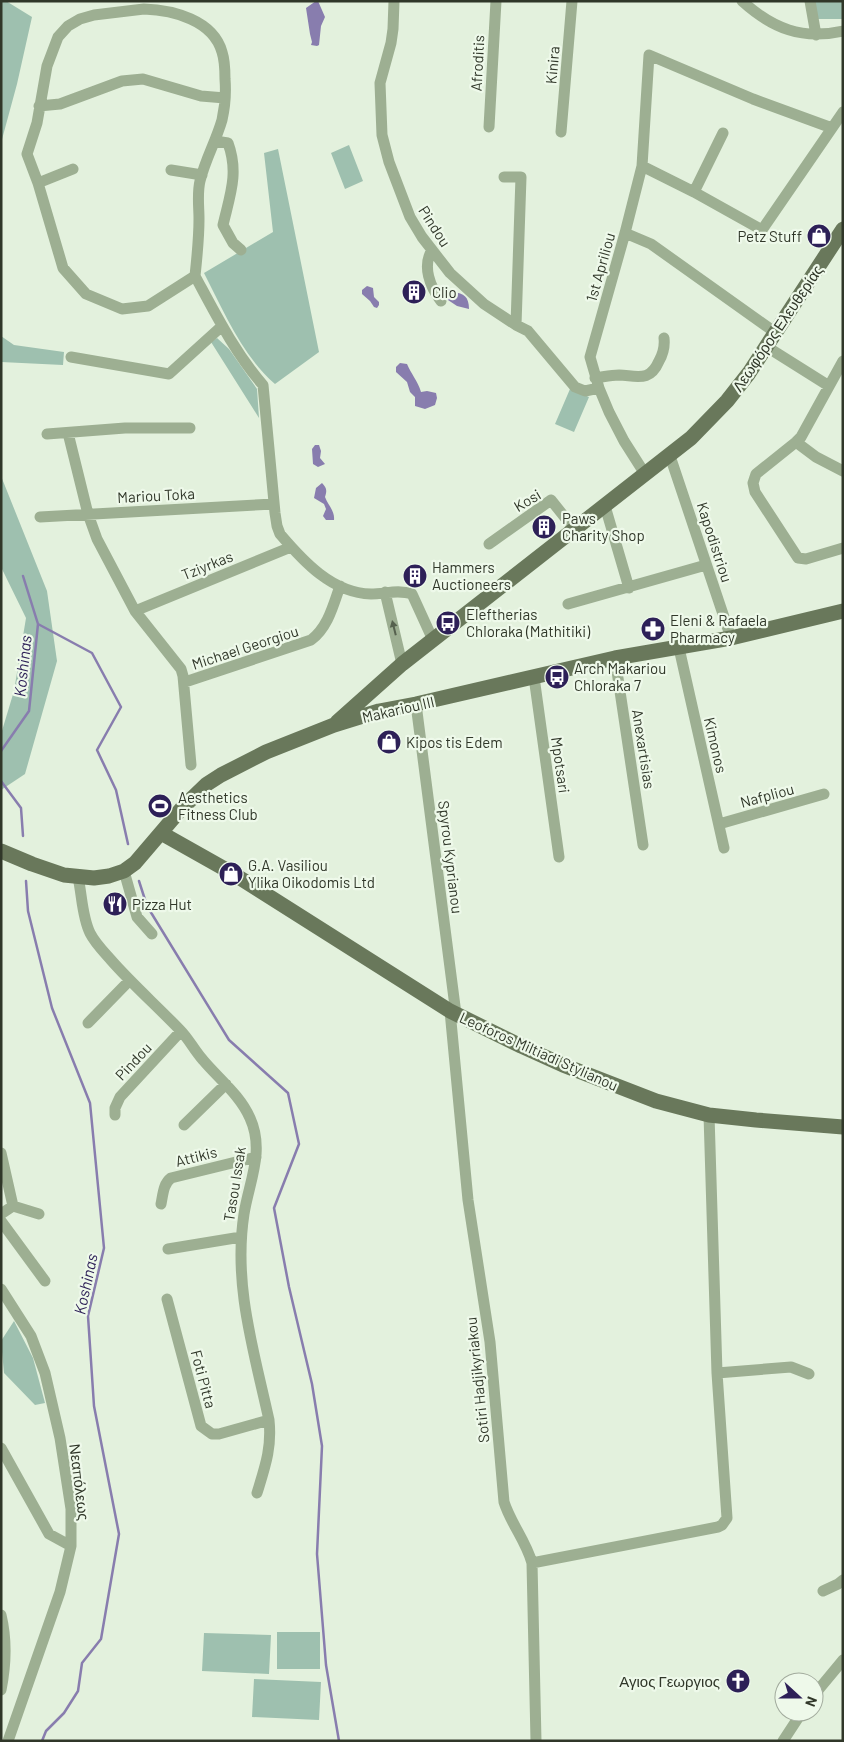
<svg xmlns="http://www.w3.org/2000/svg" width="844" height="1742" viewBox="0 0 844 1742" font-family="Barlow,sans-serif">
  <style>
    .green { fill: #9ec0af }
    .water { fill: #887dae }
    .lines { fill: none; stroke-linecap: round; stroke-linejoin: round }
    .stream { stroke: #887dae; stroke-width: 2.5 }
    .minor { stroke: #9daf92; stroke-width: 11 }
    .major { stroke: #69785b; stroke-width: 15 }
    .oneway { fill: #56614e }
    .labels { text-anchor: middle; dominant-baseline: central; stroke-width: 4.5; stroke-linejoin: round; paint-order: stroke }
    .street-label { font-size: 15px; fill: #303729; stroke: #eef9ea }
    .poi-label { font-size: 15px; fill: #303729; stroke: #eef9ea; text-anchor: start }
    .water-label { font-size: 16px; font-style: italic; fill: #2d2057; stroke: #eef9ea }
  </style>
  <rect width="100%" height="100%" fill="#e3f1dd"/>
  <path class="green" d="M1,1H6L32,17L17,84L1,143Z
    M814,1H843V19H816Z
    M349,145L363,181L345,189L331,153Z
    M278,149L319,352L275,384C243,357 223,310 204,273L273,232L264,153Z
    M1,336L14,345L64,352L63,365L1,362Z
    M217,338L229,349L257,389L259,418L211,342Z
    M570,389L589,397L574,432L555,424Z
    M1,476L47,591L57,661L25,774L1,790V734L14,691L26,618L1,567Z
    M14,1321L33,1358L45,1403L35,1405L4,1373L1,1341Z
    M277,1632H320V1669H277Z
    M204,1633L271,1635L269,1674L202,1671Z
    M254,1679L321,1682L319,1720L252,1717Z"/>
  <path class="water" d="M316,1H318L325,17L321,26L319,45L317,46L311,45L312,42L310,34L306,8Z
    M367,286L373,288L374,297L379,302V305L377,308L374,307L370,301L362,294V290Z
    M453,292C464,293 469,297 469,309L457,306L445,298Z
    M400,363L407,364C411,374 418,381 421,392L427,391L436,393L437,398L435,405L425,409L415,406V397L410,392L407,382L396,372V367Z
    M315,445H319L321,451L320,458L325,464L318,467L313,464L312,449Z
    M322,483C327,488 327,491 325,497C328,505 335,511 334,520H326L323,516L326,509L324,504L314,498L316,488Z"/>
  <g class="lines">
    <path class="stream" d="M38,624L92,653L121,707L97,750L116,790L128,844
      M1,751L29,711L38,624L23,576
      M1,781L21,808L23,836
      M26,881L28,911L52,1008L90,1103L104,1248L88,1316L94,1406L119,1534L101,1639L82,1663L78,1691L64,1713L46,1731L42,1741
      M139,881L147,906L229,1040L288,1093L299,1144L274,1208L289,1287L312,1384L322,1446L317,1554L326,1665L339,1741"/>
    <path class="minor" d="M394,1L393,29L391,43L380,83L382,135L389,162L410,217L422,237L450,273L484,304L516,325L528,331L575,387L585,391L599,388
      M742,1C773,29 802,40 843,31
      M810,1L816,35
      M144,9C173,10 213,20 222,52C225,61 225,70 225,79C226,92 225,107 222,120C216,141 205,160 200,181C197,193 199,207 199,219C199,239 197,257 195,276L148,306L122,309L86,294L63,268L38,183L27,154L37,123L47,66L58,37L68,26L80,19L94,15Z
      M39,106L60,104L122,81L143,79L201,96L225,98
      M489,127L496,1
      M561,132L572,1
      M215,141L228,143C239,173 230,195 223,225L233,243L241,250
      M642,166L694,192L762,230L843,112
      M171,170L202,175
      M504,177H521L516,325
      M38,183L73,169
      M694,192L723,133
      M625,233L651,244L776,333
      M432,250C422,266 430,287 441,301
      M195,276C215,313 235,353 263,385L275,513L277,526L280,534C303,561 332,593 371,594C385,594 398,589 412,594L433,640
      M767,347L829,386
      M71,357L169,374L222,326
      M843,361L801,437L796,442L756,474L753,483L755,492L798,558L806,559L843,548
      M595,378C603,377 611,375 619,375C638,376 650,382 659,361C663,354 665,347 664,338
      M68,433L88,514L97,539L135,611L181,669L183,676L191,765
      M47,434L125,428H190
      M796,442L816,457L843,471
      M670,456L731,638
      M645,474L624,441L609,412L599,388L590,357L625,233L642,166L649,55L753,99L832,128
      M605,506L629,588
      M40,517L274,504
      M489,544L551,500L575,530
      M385,592L402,664
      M568,604L706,565
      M135,611L291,547
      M679,648L724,848
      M615,658L643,845
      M534,677L559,857
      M185,682L311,640C328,627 333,606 340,586
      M416,704L456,1014
      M719,824L824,794
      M124,871L137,917L152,934
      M78,877C82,895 82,917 90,933C95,943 103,951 111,960C132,984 157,1006 180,1030C189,1039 194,1050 203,1060C219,1079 240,1095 250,1118C265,1151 249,1182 244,1214C233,1285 254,1351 269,1420C272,1448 265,1467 257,1493
      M450,1011L468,1200L490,1342L504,1502C511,1524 526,1541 532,1563L536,1741
      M88,1023L129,981
      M115,1115V1108L120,1097L181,1031
      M184,1125L226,1084
      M1,1153L13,1206
      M161,1204C163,1195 163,1184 171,1178L256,1157
      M1,1214L13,1206L39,1214
      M1,1221L45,1281
      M168,1249L241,1237
      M1,1289L31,1336L45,1373L60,1438L71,1509V1546L60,1592L8,1741
      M167,1299L201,1426L212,1434H219L269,1420
      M717,1373L791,1367L809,1374
      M1,1448L49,1534L71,1546
      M532,1563L718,1527L722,1525L727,1518L717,1373L709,1115
      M823,1591L838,1584L843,1580
      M1,1615C7,1640 6,1665 1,1690
      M814,1695L843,1660
      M783,1741L802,1712"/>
    <path class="major" d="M337,722L402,664L691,438L727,401L749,373L843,229
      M161,833L232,873L450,1011L521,1046L563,1065L656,1101L709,1115L756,1120L843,1127
      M1,851L32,864L64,875L94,878L109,876L124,871L135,863L182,808L207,784L221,775L266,752L334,725L379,711L416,704L615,658L731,638L843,611"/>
  </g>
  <defs><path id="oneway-solid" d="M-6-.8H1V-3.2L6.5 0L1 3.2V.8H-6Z" transform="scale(1.25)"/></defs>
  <use class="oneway" href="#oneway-solid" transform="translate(394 628) rotate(-104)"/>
  <defs>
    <symbol id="shop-disc" viewBox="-11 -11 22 22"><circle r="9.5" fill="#2d2057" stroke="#eef9ea"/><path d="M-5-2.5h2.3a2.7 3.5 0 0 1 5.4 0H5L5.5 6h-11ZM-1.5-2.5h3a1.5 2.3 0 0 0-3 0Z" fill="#fff"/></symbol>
    <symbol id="building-disc" viewBox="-11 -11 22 22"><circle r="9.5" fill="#2d2057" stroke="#eef9ea"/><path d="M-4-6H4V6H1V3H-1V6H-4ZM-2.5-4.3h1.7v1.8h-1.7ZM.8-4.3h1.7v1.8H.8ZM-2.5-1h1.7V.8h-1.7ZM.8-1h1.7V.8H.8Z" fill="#fff"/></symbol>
    <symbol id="bus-disc" viewBox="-11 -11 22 22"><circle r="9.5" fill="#2d2057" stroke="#eef9ea"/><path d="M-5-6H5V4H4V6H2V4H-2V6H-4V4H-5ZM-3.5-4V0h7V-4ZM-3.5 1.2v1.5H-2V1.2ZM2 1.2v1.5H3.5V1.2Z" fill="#fff"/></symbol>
    <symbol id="pharmacy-disc" viewBox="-11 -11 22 22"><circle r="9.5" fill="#2d2057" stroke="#eef9ea"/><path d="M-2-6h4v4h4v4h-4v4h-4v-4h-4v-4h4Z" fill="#fff"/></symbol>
    <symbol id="stadium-disc" viewBox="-11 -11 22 22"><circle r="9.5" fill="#2d2057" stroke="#eef9ea"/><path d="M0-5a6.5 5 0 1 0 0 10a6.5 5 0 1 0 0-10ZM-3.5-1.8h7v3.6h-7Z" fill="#fff"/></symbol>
    <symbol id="restaurant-disc" viewBox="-11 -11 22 22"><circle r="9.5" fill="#2d2057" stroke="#eef9ea"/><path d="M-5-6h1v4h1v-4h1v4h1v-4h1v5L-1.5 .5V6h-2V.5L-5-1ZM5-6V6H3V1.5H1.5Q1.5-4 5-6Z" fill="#fff"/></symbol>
    <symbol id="church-disc" viewBox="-11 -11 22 22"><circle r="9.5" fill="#2d2057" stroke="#eef9ea"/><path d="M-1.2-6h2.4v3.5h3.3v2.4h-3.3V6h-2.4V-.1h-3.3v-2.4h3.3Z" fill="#fff"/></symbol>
  </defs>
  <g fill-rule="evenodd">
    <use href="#shop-disc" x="805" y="222" width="28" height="28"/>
    <use href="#building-disc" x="400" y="278" width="28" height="28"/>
    <use href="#building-disc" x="530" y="513" width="28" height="28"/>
    <use href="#building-disc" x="401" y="562" width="28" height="28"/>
    <use href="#bus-disc" x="434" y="609" width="28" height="28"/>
    <use href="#pharmacy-disc" x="639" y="615" width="28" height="28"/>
    <use href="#bus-disc" x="543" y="663" width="28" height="28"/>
    <use href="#shop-disc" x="375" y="728" width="28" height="28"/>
    <use href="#stadium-disc" x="146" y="792" width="28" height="28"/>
    <use href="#shop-disc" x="217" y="860" width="28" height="28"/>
    <use href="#restaurant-disc" x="101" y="890" width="28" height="28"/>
    <use href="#church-disc" x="724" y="1667" width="28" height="28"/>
  </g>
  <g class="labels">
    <g class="street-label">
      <text transform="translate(477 63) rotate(-87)">Afroditis</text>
      <text transform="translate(552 65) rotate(-85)">Kinira</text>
      <text transform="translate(435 226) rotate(57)">Pindou</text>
      <text transform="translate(600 267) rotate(-74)">1st Apriliou</text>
      <text transform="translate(777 328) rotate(-56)">Λεωφόρος Ελευθερίας</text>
      <text transform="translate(156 495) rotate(-3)">Mariou Toka</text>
      <text transform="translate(527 500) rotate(-31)">Kosi</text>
      <text transform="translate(715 542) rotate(72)">Kapodistriou</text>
      <text transform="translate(207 565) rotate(-22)">Tziyrkas</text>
      <text transform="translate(245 647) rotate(-18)">Michael Georgiou</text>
      <text transform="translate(398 709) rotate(-13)">Makariou III</text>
      <text transform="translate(716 745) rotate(77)">Kimonos</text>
      <text transform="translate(644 749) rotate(81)">Anexartisias</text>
      <text transform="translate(561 765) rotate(82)">Mpotsari</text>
      <text transform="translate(767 795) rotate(-15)">Nafpliou</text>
      <text transform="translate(451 857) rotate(83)">Spyrou Kyprianou</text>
      <text transform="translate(539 1051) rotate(24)">Leoforos Miltiadi Stylianou</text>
      <text transform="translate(133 1061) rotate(-47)">Pindou</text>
      <text transform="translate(196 1156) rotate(-14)">Attikis</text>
      <text transform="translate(234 1184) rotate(-81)">Tasou Issak</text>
      <text transform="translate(204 1379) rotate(75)">Foti Pitta</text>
      <text transform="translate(477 1380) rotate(-96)">Sotiri Hadjikyriakou</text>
      <text transform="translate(80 1482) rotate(83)">Νεαπόλεως</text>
    </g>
    <g class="poi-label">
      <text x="802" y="236" text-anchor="end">Petz Stuff</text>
      <text x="432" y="292">Clio</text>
      <text x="562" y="518">Paws<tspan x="562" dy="17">Charity Shop</tspan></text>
      <text x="432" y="567">Hammers<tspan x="432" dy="17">Auctioneers</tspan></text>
      <text x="466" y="614">Eleftherias<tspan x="466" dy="17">Chloraka (Mathitiki)</tspan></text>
      <text x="670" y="620">Eleni &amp; Rafaela<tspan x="670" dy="17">Pharmacy</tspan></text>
      <text x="574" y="668">Arch Makariou<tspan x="574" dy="17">Chloraka 7</tspan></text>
      <text x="406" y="742">Kipos tis Edem</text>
      <text x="178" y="797">Aesthetics<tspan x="178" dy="17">Fitness Club</tspan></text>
      <text x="248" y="865">G.A. Vasiliou<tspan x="248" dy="17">Ylika Oikodomis Ltd</tspan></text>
      <text x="132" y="904">Pizza Hut</text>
      <text x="720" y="1681" text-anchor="end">Αγιος Γεωργιος</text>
    </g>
    <g class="water-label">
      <text transform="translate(22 666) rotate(-84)">Koshinas</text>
      <text transform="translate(85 1284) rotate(-78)">Koshinas</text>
    </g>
  </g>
  <rect width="844" height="1742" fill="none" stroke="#303729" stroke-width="5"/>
  <g transform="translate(799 1697) rotate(111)"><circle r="24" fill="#eef9ea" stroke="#a2ab9d"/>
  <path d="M0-4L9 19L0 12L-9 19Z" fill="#2d2057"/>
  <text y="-8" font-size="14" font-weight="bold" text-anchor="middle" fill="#303729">N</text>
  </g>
</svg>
